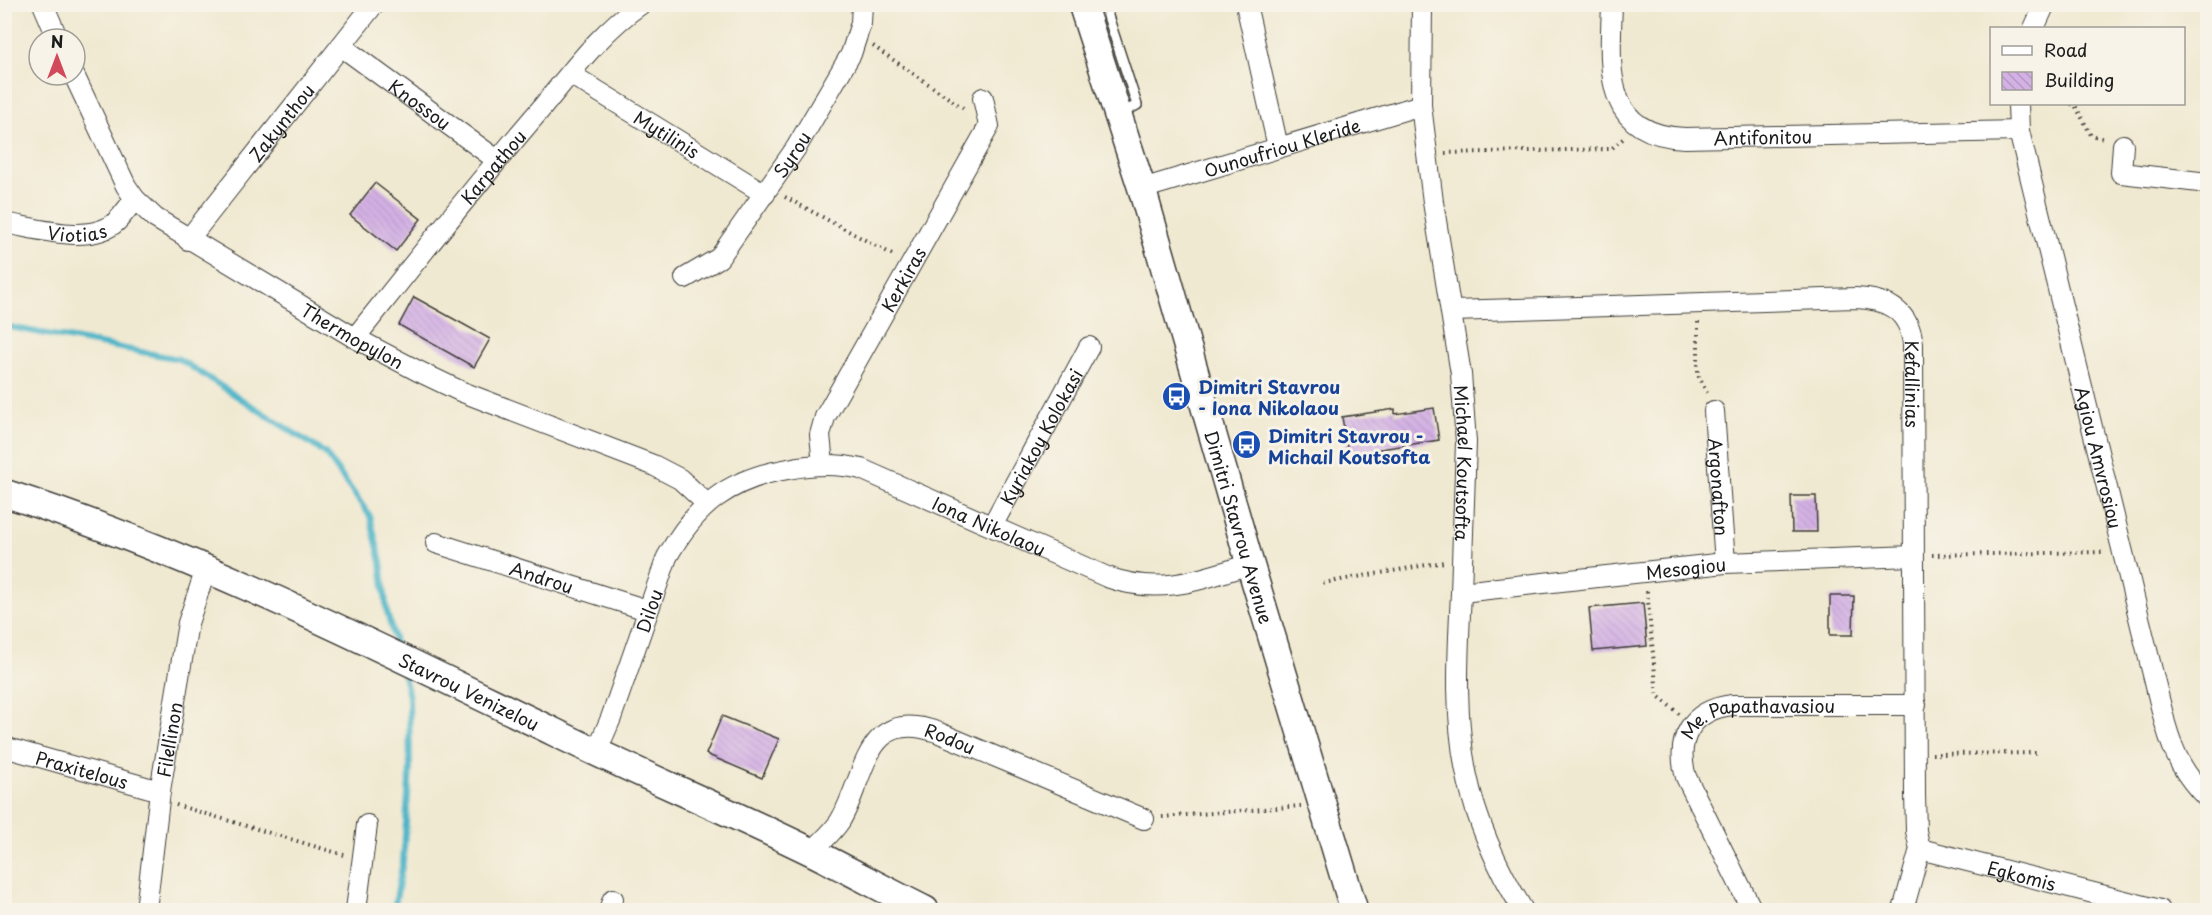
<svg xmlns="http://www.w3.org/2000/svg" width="2212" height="915" viewBox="0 0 2212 915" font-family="'Playpen Sans',sans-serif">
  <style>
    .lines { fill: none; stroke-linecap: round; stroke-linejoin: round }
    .stream { stroke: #49b4c7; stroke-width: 6 }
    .building { fill: url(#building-back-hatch) }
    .lane-casing { stroke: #3c3b37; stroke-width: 12 }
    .street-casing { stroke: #3c3b37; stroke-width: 22 }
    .secondary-casing { stroke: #3c3b37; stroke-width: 30 }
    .path { stroke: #3c3b37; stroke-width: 4; stroke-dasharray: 1.5 4.5; stroke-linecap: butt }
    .lane { stroke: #fff; stroke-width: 9 }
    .street { stroke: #fff; stroke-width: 20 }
    .secondary { stroke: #fff; stroke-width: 27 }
    .labels { text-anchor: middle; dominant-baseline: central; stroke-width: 6; stroke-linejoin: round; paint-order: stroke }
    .street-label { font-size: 18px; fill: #1c1c1c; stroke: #f7f3e8 }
    .transit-label { font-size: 18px; font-weight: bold; fill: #164399; stroke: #f7f3e8; text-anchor: start }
  </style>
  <defs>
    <pattern id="building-back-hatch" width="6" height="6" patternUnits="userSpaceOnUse" patternTransform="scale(1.5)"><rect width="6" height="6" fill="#d4b1e5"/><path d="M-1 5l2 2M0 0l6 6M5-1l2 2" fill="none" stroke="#b598c4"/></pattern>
  </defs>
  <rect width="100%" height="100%" fill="#f7f3e8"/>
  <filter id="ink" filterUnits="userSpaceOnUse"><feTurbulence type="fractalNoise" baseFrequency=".0167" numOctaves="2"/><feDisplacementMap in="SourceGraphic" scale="12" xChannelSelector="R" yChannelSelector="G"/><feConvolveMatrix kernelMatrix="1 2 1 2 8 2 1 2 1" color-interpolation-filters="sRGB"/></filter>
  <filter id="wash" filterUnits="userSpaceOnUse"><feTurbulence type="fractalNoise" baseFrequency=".008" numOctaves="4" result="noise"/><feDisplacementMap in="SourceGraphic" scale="24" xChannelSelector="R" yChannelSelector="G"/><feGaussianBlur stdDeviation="1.35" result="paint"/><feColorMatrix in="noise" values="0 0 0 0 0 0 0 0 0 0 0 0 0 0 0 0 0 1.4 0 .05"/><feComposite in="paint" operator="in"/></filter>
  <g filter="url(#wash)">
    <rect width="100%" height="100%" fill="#f0e9d1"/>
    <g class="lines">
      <path class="stream" d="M4,326L179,359L325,453L370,516L381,562L387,612L396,646
        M394,910L403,861L410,769L409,697L402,667"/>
    </g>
    <g id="blocks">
      <path class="building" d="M375,183L421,219L396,251L350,215Z
        M414,297L490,339L474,367L399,325Z
        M1434,408L1439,440L1348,454L1342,417L1395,409V414Z
        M1791,496H1816L1817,532H1792Z
        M1830,596H1854L1853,635H1830Z
        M1643,603L1647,646L1593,651L1589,608Z
        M722,716L779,739L762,778L706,754Z"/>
    </g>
  </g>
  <g filter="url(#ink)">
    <use href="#blocks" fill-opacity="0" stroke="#3c3b37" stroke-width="1.5"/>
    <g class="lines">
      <defs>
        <path id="lane" d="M1107,4L1108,16L1137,105L1120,114"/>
        <g id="street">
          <path d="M43,4L58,39"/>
          <path d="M1246,4L1278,147"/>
          <path id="s1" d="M1422,4L1421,105L1433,202L1461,374L1466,442C1464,492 1463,543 1461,593C1458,654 1454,715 1467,776C1477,824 1498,869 1523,910"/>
          <path id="s2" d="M1612,4C1610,66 1601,135 1685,138L2019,131"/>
          <path d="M2034,28L2045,4"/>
          <path id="s3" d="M341,46L497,160"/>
          <path id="s4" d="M570,74L765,194"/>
          <path id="s5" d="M74,75L126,186L135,199L155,218L355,338L418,371L460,391L653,465L680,479L707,504"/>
          <path id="s6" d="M2018,104L2019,131L2165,723C2174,755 2184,775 2208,799"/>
          <path d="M2123,145L2121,173L2208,183"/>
          <path id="s7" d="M1142,189L1421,105"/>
          <path id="s8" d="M4,223C36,228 91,246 117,221C124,214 129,206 135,199"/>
          <path id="s9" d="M188,240L374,4"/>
          <path id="s10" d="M685,278L719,258L796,148L851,54L861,23L862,4"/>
          <path id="s11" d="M1452,311L1855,298C1887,299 1909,310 1913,344L1915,795L1916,831L1920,849L1903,910"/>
          <path id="s12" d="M355,338C416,261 476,184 540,110C571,73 600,32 641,4"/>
          <path id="s13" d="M1714,411L1725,563"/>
          <path id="s14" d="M823,464L820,435L825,417L989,126L983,98"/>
          <path id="s15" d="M992,526L1089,347"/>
          <path id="s16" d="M436,543L647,610"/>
          <path id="s17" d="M1461,592L1725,563L1913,556"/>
          <path id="s18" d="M4,747L160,791"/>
          <path id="s19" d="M596,753L611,718L667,557C696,505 729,479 788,469C813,464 836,463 861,469L1107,577C1161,596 1198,580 1250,564"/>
          <path id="s20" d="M1920,849L2160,910"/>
          <path id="s21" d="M811,852C822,842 832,833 840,821C866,778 864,706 937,732L1144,819"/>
          <path id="s22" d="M146,910L160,791L188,623L206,569"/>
          <path d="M356,910L367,825"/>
          <path d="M609,910L613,899"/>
          <path id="s23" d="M1752,910L1686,777C1675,739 1691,710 1732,705H1916"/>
        </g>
        <g id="secondary">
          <path id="s24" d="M1082,4L1142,189L1250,564L1354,910"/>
          <path id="s25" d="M4,493C195,554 374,645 554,732C639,774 727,810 812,852C850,871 887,891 925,910"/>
        </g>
      </defs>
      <use href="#lane" class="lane-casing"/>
      <use href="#street" class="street-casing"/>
      <use href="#secondary" class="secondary-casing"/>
      <path class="path" d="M873,46L966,110
        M2071,104L2075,105L2091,135L2106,139
        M1445,153L1611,149L1625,137
        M785,197L895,256
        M1698,322V375L1707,393
        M1932,555L2104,552
        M1323,583L1444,562
        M1647,591L1657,695L1679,714
        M1932,754L2037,753
        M176,805L344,855
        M1162,817L1301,806"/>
      <use href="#lane" class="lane"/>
      <use href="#street" class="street"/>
      <use href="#secondary" class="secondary"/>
    </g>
  </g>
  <defs>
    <symbol id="bus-disc" viewBox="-11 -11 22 22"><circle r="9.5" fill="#1a4fb4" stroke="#f7f3e8"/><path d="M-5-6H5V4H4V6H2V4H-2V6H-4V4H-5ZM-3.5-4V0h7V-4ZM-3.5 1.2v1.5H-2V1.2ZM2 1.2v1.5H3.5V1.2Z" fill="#fff"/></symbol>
  </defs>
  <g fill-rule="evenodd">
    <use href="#bus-disc" x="1160" y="380" width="33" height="33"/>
    <use href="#bus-disc" x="1230" y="428" width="33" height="33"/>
  </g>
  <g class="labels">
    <g class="street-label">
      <text stroke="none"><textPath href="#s3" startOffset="98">Knossou</textPath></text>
      <text stroke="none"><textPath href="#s9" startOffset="150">Zakynthou</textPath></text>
      <text stroke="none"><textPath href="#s4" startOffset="114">Mytilinis</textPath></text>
      <text stroke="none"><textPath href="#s2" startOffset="256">Antifonitou</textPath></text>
      <text stroke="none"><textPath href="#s7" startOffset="146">Ounoufriou Kleride</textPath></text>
      <text stroke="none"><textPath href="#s10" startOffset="166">Syrou</textPath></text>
      <text stroke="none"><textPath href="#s12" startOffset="220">Karpathou</textPath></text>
      <text stroke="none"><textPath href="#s8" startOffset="74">Viotias</textPath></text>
      <text stroke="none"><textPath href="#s14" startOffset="206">Kerkiras</textPath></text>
      <text stroke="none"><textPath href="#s5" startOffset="396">Thermopylon</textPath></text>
      <text stroke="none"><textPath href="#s11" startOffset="526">Kefallinias</textPath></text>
      <text stroke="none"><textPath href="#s15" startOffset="102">Kyriakoy Kolokasi</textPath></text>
      <text stroke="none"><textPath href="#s6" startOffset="363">Agiou Amvrosiou</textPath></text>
      <text stroke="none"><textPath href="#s1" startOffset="462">Michael Koutsofta</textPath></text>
      <text stroke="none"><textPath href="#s13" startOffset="76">Argonafton</textPath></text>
      <text stroke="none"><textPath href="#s19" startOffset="578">Iona Nikolaou</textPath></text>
      <text stroke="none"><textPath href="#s24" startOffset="546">Dimitri Stavrou Avenue</textPath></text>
      <text stroke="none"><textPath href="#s17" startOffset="226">Mesogiou</textPath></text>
      <text stroke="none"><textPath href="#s16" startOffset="111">Androu</textPath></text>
      <text stroke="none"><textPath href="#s19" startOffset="152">Dilou</textPath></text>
      <text stroke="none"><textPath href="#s25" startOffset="506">Stavrou Venizelou</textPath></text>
      <text stroke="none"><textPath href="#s23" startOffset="270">Me. Papathavasiou</textPath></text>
      <text stroke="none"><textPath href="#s22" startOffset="172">Filellinon</textPath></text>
      <text stroke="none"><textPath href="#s21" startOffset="210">Rodou</textPath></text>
      <text stroke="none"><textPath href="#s18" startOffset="81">Praxitelous</textPath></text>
      <text stroke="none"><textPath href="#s20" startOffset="105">Egkomis</textPath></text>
    </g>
    <g class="transit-label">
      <text x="1198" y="386">Dimitri Stavrou<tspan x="1198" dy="21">- Iona Nikolaou</tspan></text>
      <text x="1268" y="435">Dimitri Stavrou -<tspan x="1268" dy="21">Michail Koutsofta</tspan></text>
    </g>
  </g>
  <rect width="2212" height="915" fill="none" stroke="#f7f3e8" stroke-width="24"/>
  <rect x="1990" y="27" width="195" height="78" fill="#f7f3e8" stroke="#9f9d96" stroke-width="1.5"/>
  <rect x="2002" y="46" width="30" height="9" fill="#ffffff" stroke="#9f9d96" stroke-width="1.5"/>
  <text x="2044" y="57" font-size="18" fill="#1c1c1c">Road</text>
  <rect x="2002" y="72" width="30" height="18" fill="url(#building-back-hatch)" stroke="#9f9d96" stroke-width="1.5"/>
  <text x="2044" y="87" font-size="18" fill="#1c1c1c">Building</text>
  <g transform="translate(57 57)"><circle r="28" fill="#f7f3e8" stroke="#9f9d96" stroke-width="1.5"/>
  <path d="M0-4.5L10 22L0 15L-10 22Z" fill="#d1495b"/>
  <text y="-9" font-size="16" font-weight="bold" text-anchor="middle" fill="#1c1c1c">N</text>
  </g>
</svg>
